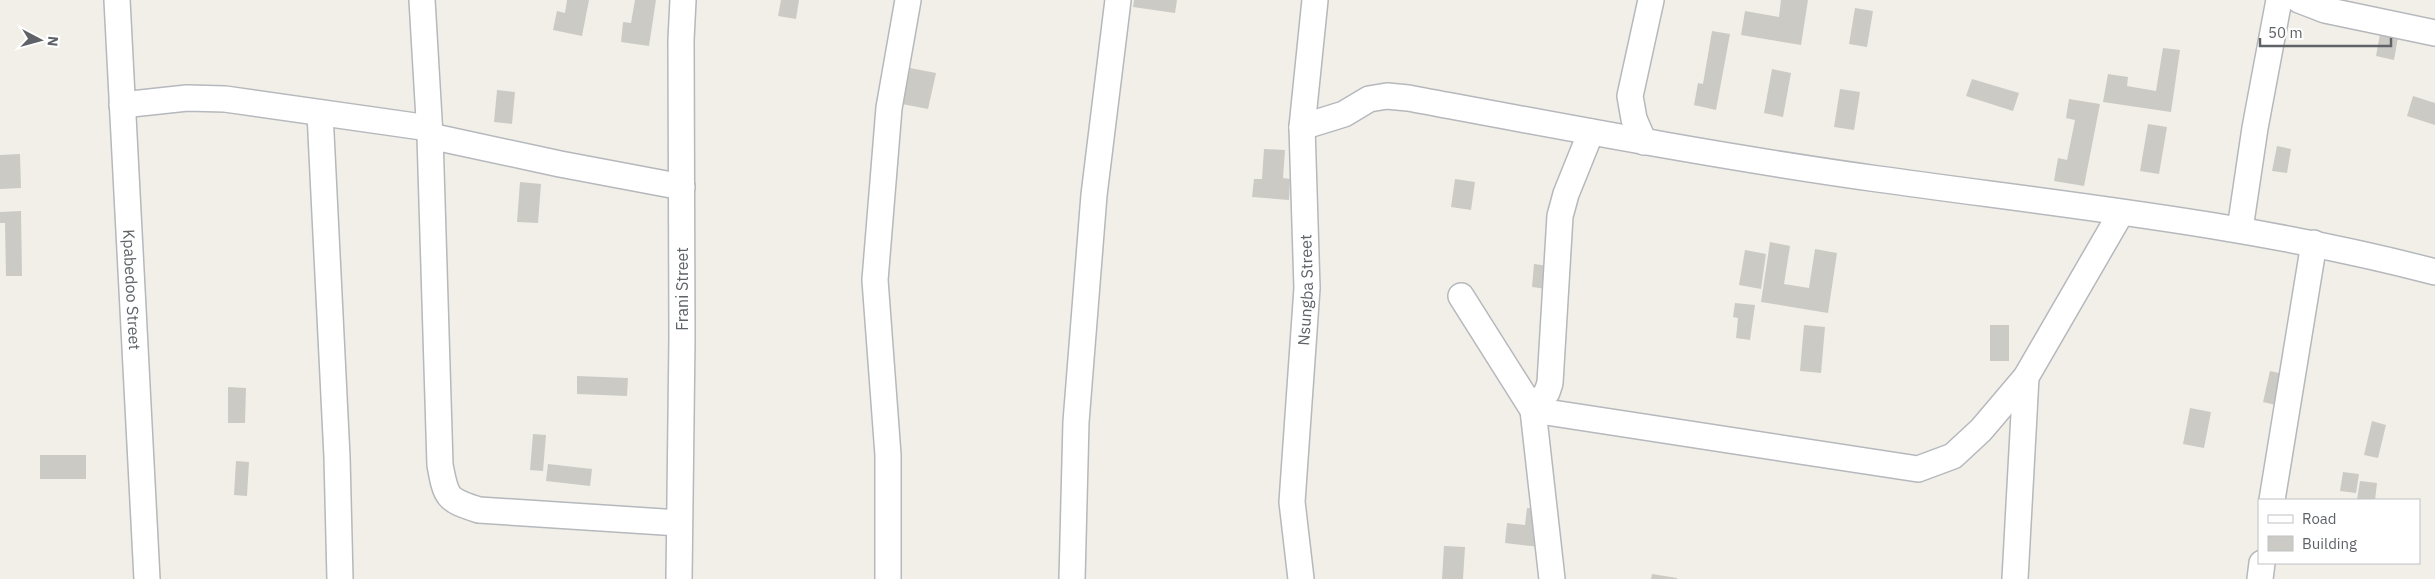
<svg xmlns="http://www.w3.org/2000/svg" width="2435" height="579" viewBox="0 0 2435 579" font-family="'IBM Plex Sans',sans-serif">
  <style>
    .building { fill: #cccac5 }
    .lines { fill: none; stroke-linecap: round; stroke-linejoin: round }
    .minor-casing { stroke: #b5b8bc; stroke-width: 28 }
    .minor { stroke: #fff; stroke-width: 25 }
    .labels { text-anchor: middle; dominant-baseline: central; stroke-width: 4; stroke-linejoin: round; paint-order: stroke }
    .street-label { font-size: 16px; fill: #5f6368; stroke: #fff }
  </style>
  <rect width="100%" height="100%" fill="#f1efe8"/>
  <path class="building" d="M567,0H589L582,36L553,30L557,11L565,13Z
    M635,0H656L649,46L621,42L623,22L631,23Z
    M781,0H799L796,19L778,16Z
    M1134,0H1177L1175,13L1133,7Z
    M1781,0H1808L1801,45L1741,35L1745,11L1779,17Z
    M1855,8L1873,11L1867,47L1849,44Z
    M2382,23L2400,26L2394,60L2376,56Z
    M1712,31L1730,34L1716,110L1694,105L1698,83L1703,84Z
    M2163,48L2180,50L2171,112L2103,102L2108,74L2128,77L2127,86L2156,91Z
    M910,68L936,73L928,109L902,104Z
    M1772,69L1791,73L1783,117L1764,113Z
    M1972,79L2019,93L2013,111L1966,96Z
    M1840,89L1860,92L1854,130L1834,127Z
    M497,90L515,92L512,124L494,122Z
    M2413,96L2435,103V125L2407,116Z
    M2069,99L2100,104L2084,186L2054,181L2058,158L2067,160L2075,120L2066,118Z
    M2148,124L2167,127L2159,174L2140,171Z
    M2277,146L2291,149L2287,173L2272,171Z
    M1264,149L1285,150L1283,178L1290,179L1289,200L1252,197L1254,179H1262Z
    M20,154L21,188L0,189V155Z
    M1455,179L1475,182L1471,210L1451,207Z
    M520,182L541,184L538,223L517,222Z
    M21,211L22,276H6L5,223H0V212Z
    M1770,242L1790,246L1784,284L1809,288L1815,249L1837,253L1828,313L1761,302Z
    M1745,250L1766,254L1761,289L1739,285Z
    M1534,264L1549,266L1547,289L1532,287Z
    M1735,303L1755,305L1750,340L1736,338L1738,318L1733,317Z
    M1804,325L1825,327L1821,373L1800,371Z
    M1990,325H2009V361H1990Z
    M2270,371L2283,374L2276,405L2263,402Z
    M577,376L628,378L627,396L577,394Z
    M228,387L246,388L245,423H228Z
    M2190,408L2211,412L2204,448L2183,444Z
    M2372,421L2386,425L2378,458L2364,455Z
    M533,434L546,435L543,471L530,470Z
    M40,455H86V479H40Z
    M236,461L249,462L247,496L234,495Z
    M548,464L592,469L590,486L546,481Z
    M2343,472L2359,474L2356,493L2340,491Z
    M2360,481L2377,483L2375,500H2357Z
    M1527,508L1544,509L1540,547L1505,543L1507,523L1525,525Z
    M1444,546L1465,547L1463,579H1442Z
    M1652,574L1677,578V579H1651Z"/>
  <g class="lines">
    <defs>
      <g id="minor">
        <path id="s1" d="M117,0L147,579"/>
        <path d="M422,0L430,136L440,465C446,497 446,500 479,510L679,523"/>
        <path d="M2299,0L2325,10L2435,33"/>
        <path d="M122,105L187,98L225,99L429,128"/>
        <path d="M320,113L337,457L340,579"/>
        <path d="M1302,127L1344,114L1369,99L1387,96L1408,98C1564,127 1720,157 1878,179C2064,205 2253,224 2435,272"/>
        <path d="M430,136L560,164L682,187"/>
        <path d="M1644,142L1634,119L1630,96L1651,0"/>
        <path d="M2240,229L2255,128L2279,0"/>
        <path d="M1461,296L1533,410L1918,469L1953,456L1981,430L2026,377"/>
        <path d="M2272,500L2314,243"/>
        <path d="M679,579L682,338L681,40L683,0"/>
        <path d="M888,579V455L875,280L889,108L908,0"/>
        <path d="M1072,579L1076,422L1094,195L1118,0"/>
        <path id="s2" d="M1301,579L1292,502L1307,288L1302,127L1315,0"/>
        <path d="M1552,579L1533,410L1547,392L1550,383L1560,216L1566,194L1591,132"/>
        <path d="M2015,579L2026,377L2121,213"/>
        <path d="M2260,579L2262,563"/>
      </g>
    </defs>
    <use href="#minor" class="minor-casing"/>
    <use href="#minor" class="minor"/>
  </g>
  <g class="labels">
    <g class="street-label">
      <text transform="translate(682 289) rotate(-90)">Frani Street</text>
      <text stroke="none"><textPath href="#s1" startOffset="290">Kpabedoo Street</textPath></text>
      <text stroke="none"><textPath href="#s2" startOffset="290">Nsungba Street</textPath></text>
    </g>
  </g>
  <rect x="2258" y="499" width="162" height="65" fill="#ffffff" stroke="#bfc1c3"/>
  <rect x="2268" y="515" width="25" height="8" fill="#ffffff" stroke="#bfc1c3"/>
  <text x="2302" y="524" font-size="15" fill="#5f6368">Road</text>
  <rect x="2268" y="536" width="25" height="15" fill="#cccac5" stroke="#bfc1c3"/>
  <text x="2302" y="549" font-size="15" fill="#5f6368">Building</text>
  <g transform="translate(40 40) rotate(96)" stroke="#ffffff" stroke-width="4" paint-order="stroke">
  <path d="M0-4L9 19L0 12L-9 19Z" fill="#5f6368"/>
  <text y="-8" font-size="14" font-weight="bold" text-anchor="middle" fill="#5f6368">N</text>
  </g>
  <path d="M2260 38v8h131v-8" fill="none" stroke="#5f6368" stroke-width="2.5"/>
  <text x="2268" y="38" font-size="15" fill="#5f6368" stroke="#ffffff" stroke-width="4" paint-order="stroke">50 m</text>
</svg>
